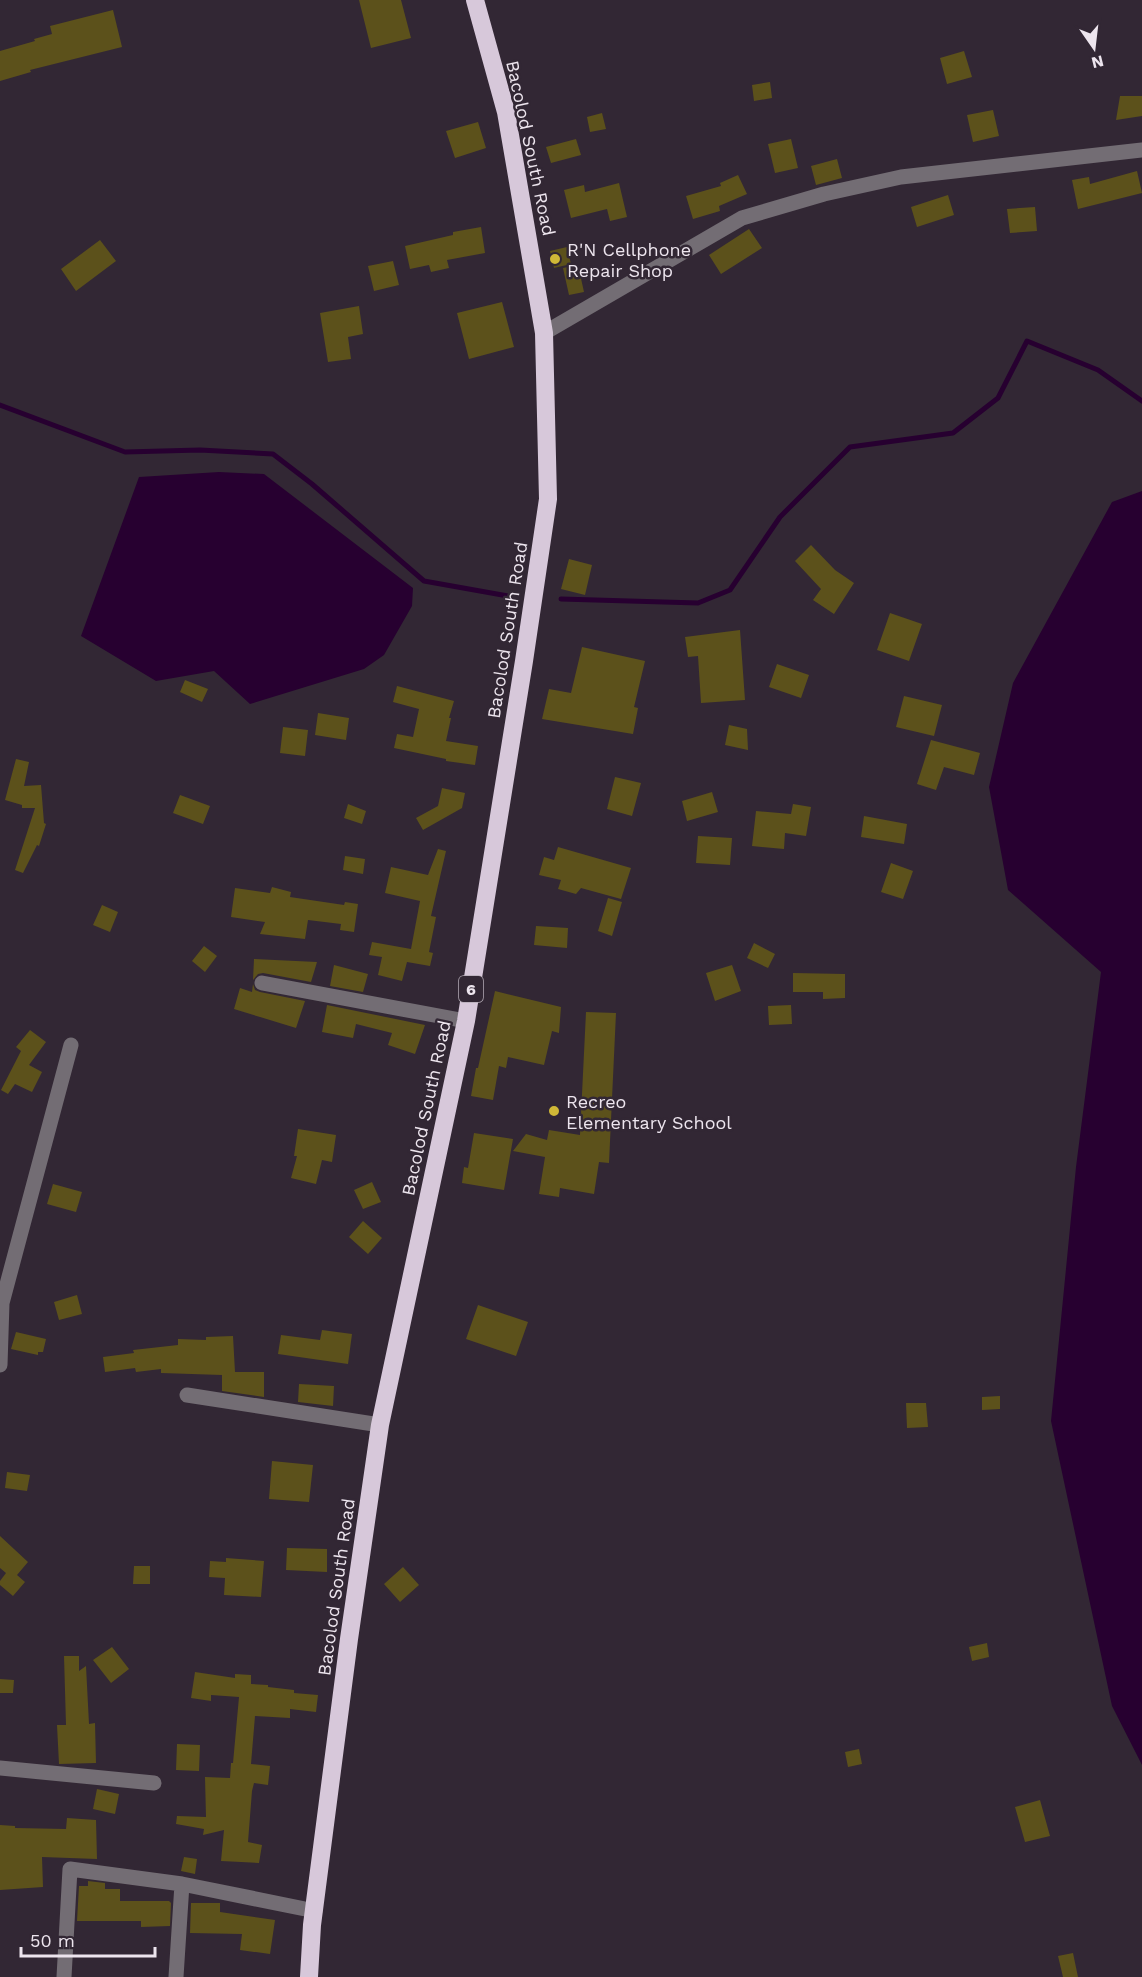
<svg xmlns="http://www.w3.org/2000/svg" width="1142" height="1977" viewBox="0 0 1142 1977" font-family="'Work Sans',sans-serif">
  <style>
    .water { fill: #270030 }
    .lines { fill: none; stroke-linecap: round; stroke-linejoin: round }
    .stream { stroke: #270030; stroke-width: 5 }
    .building { fill: #5c511b }
    .minor { stroke: #736d74; stroke-width: 15 }
    .highway { stroke: #d7c8da; stroke-width: 18 }
    .poi-dot { fill: #d0b837; stroke: #322734; stroke-width: 2 }
    .labels { text-anchor: middle; dominant-baseline: central; stroke-width: 5; stroke-linejoin: round; paint-order: stroke }
    .shield { fill: #322734; stroke: #b5acb6; stroke-width: 1.5 }
    .shield-label { font-size: 16px; font-weight: bold; fill: #ede5ee }
    .street-label { font-size: 18px; fill: #ede5ee; stroke: #322734 }
    .poi-label { font-size: 18px; fill: #ede5ee; stroke: #322734; text-anchor: start }
  </style>
  <rect width="100%" height="100%" fill="#322734"/>
  <path class="water" d="M219,472L264,474L413,588L412,606L384,655L364,669L250,704L214,671L156,681L81,636L139,477Z
    M1142,491V1765L1112,1706L1051,1421L1076,1167L1101,972L1008,890L989,787L1013,683L1112,502Z"/>
  <g class="lines">
    <path class="stream" d="M0,405L125,452L200,450L273,454L312,484L424,581L508,596
      M561,599L698,603L730,590L780,517L850,447L953,433L998,398L1027,341L1098,370L1142,401"/>
  </g>
  <path class="building" d="M359,0H401L411,38L371,48Z
    M113,10L122,47L30,70L31,72L0,81V51L35,41L34,39L52,34L50,26Z
    M964,51L972,77L947,84L940,58Z
    M770,82L772,98L754,101L752,85Z
    M1120,96H1142V116L1116,120Z
    M993,110L999,136L973,142L967,115Z
    M602,113L606,129L590,132L587,117Z
    M478,122L486,148L455,158L446,131Z
    M576,139L581,155L551,163L546,147Z
    M791,139L798,168L775,173L768,144Z
    M837,159L842,178L816,185L811,166Z
    M1137,171L1142,193L1078,209L1072,180L1089,177L1090,184Z
    M738,175L747,194L719,206L720,211L693,219L686,196L721,186L720,183Z
    M619,183L627,217L610,221L607,209L571,218L564,190L584,185L585,192Z
    M948,195L954,215L917,227L911,207Z
    M1035,207L1037,231L1010,233L1007,209Z
    M481,227L485,253L447,260L449,268L431,272L429,265L410,269L405,246L453,235V232Z
    M749,229L762,248L721,274L709,255Z
    M100,240L116,261L76,291L61,269Z
    M567,247L571,264L554,268L550,251Z
    M393,261L399,285L374,291L368,266Z
    M578,265L584,292L569,295L563,268Z
    M502,302L514,347L469,359L457,313Z
    M359,306L363,334L348,337L351,359L328,362L320,313Z
    M811,545L835,570L854,583L834,614L813,600L821,589L795,561Z
    M569,559L592,565L585,595L561,589Z
    M890,613L922,624L909,661L877,650Z
    M740,630L745,700L701,703L698,656L688,657L685,637Z
    M582,647L645,661L634,707L638,708L633,734L542,719L549,689L571,693Z
    M777,664L809,675L801,698L769,687Z
    M185,680L208,689L202,702L180,692Z
    M397,686L454,701L449,718H451L446,741L478,746L475,765L446,761V759L394,748L397,734L413,737L419,709L393,702Z
    M904,696L942,705L934,736L896,727Z
    M318,713L349,718L346,740L315,735Z
    M729,725L747,729L748,750L725,745Z
    M283,727L308,730L305,756L280,753Z
    M931,740L980,753L974,775L944,767L936,790L917,784Z
    M16,759L29,762L24,786L41,785L44,823L46,824L39,846L37,845L23,873L15,870L35,808H22V805L5,800Z
    M615,777L641,783L632,816L607,809Z
    M442,788L465,793L462,808L423,830L416,818L438,806Z
    M712,792L718,812L687,821L682,801Z
    M180,795L210,806L203,824L173,813Z
    M348,804L366,811L362,824L344,818Z
    M793,804L811,807L806,836L785,833L784,849L752,846L756,811L791,814Z
    M864,816L907,824L904,844L861,837Z
    M698,836L732,838L730,865L696,863Z
    M558,847L631,868L621,899L581,888L576,894L558,889L561,880L539,875L544,857L554,860Z
    M438,849L446,851L431,916L436,917L429,952L433,953L430,966L407,962L402,981L378,975L382,957L369,955L372,942L411,949L420,901L385,893L391,867L428,875Z
    M345,856L365,859L363,874L343,870Z
    M891,863L913,871L903,899L881,892Z
    M272,887L291,892L290,897L344,905L345,902L358,904L354,932L340,930L341,924L308,920L305,939L260,934L265,922L231,917L235,888L270,893Z
    M608,898L622,902L612,936L598,931Z
    M102,905L118,912L110,932L93,925Z
    M536,926L568,928L567,948L534,945Z
    M754,943L775,954L768,968L747,958Z
    M204,946L217,956L205,972L192,961Z
    M254,959L317,962L311,982L263,973L258,974L253,980Z
    M334,965L368,974L363,992L330,986Z
    M732,965L741,991L715,1001L706,973Z
    M793,973L845,974V998L823,999V992H793Z
    M253,984L255,990L260,992L305,1001L296,1028L234,1009L240,988L252,992Z
    M495,991L561,1007L559,1033L552,1031L544,1065L508,1057L506,1068L499,1066L493,1100L471,1096L476,1068H478Z
    M327,1005L425,1025L415,1054L388,1045L392,1033L356,1024L353,1038L322,1032Z
    M791,1005L792,1024L769,1025L768,1006Z
    M586,1012L616,1013L609,1163L599,1162L594,1194L560,1188L559,1197L539,1194L545,1157L513,1151L526,1134L547,1140L549,1130L580,1135Z
    M30,1030L46,1042L29,1065L42,1072L32,1092L15,1084L8,1094L1,1090L21,1051L16,1047Z
    M298,1129L336,1135L332,1162L322,1160L316,1184L291,1178L297,1156H294Z
    M474,1133L513,1139L504,1190L462,1183L464,1167L468,1168Z
    M372,1182L381,1202L363,1209L354,1190Z
    M53,1184L82,1192L76,1212L47,1204Z
    M363,1221L382,1238L368,1254L349,1237Z
    M77,1295L82,1314L59,1320L54,1302Z
    M478,1305L528,1322L516,1356L466,1339Z
    M322,1330L352,1334L348,1364L278,1354L281,1335L320,1340Z
    M16,1332L46,1339L43,1352H38V1355L11,1349Z
    M233,1336L235,1372H264V1397L222,1391V1375L161,1373V1369L136,1372L135,1368L105,1372L103,1357L134,1353L133,1350L178,1345V1339L206,1340V1337Z
    M299,1384L334,1386L333,1406L298,1402Z
    M1000,1396V1409L982,1410V1397Z
    M906,1403H926L928,1427L907,1428Z
    M272,1461L313,1465L309,1502L269,1499Z
    M7,1472L30,1475L27,1491L5,1488Z
    M0,1536L28,1562L17,1575L25,1582L13,1596L0,1585V1581L6,1573L0,1568Z
    M287,1548L327,1549V1572L286,1570Z
    M226,1558L264,1561L261,1597L224,1595L225,1578L209,1577L210,1561L226,1562Z
    M134,1566H150V1584H133Z
    M403,1567L419,1585L400,1602L384,1584Z
    M987,1643L989,1657L972,1661L969,1647Z
    M112,1647L129,1669L111,1683L93,1660Z
    M64,1656H79V1671L86,1666L89,1724L95,1723L96,1763L59,1764L57,1725H66Z
    M195,1672L235,1678V1674L251,1675V1684L268,1685V1687L294,1690V1693L318,1695L316,1712L290,1709V1718L255,1716L251,1764L270,1766L268,1785L254,1783L252,1791L248,1842L262,1845L259,1863L221,1861L224,1830L203,1835L204,1829L176,1824L177,1816L206,1817L205,1777L230,1778L231,1763H233L239,1697L211,1695V1701L191,1698Z
    M0,1679L14,1680L13,1693H0Z
    M177,1744L200,1745L199,1771L176,1770Z
    M859,1749L862,1764L848,1767L845,1752Z
    M97,1789L119,1794L115,1814L93,1809Z
    M1040,1800L1050,1836L1025,1842L1015,1807Z
    M67,1818L96,1820L97,1859L42,1857L43,1887L0,1890V1825L15,1826V1828L66,1829Z
    M184,1857L197,1859L195,1874L181,1871Z
    M88,1881L105,1883V1889H120V1901H169L171,1903L170,1926L141,1927V1921H77L79,1886H88Z
    M191,1903H220V1912L275,1920L270,1954L240,1950L242,1934L190,1933Z
    M1073,1953L1078,1977H1063L1058,1956Z"/>
  <g class="lines">
    <path class="minor" d="M544,333L742,218L824,194L901,177L1142,150
      M262,983L466,1021
      M0,1365L2,1303L71,1045
      M187,1395L380,1425
      M0,1768L154,1783
      M64,1977L70,1869L182,1884L315,1911
      M176,1977L182,1884"/>
    <path class="highway" d="M309,1977L312,1925L349,1639L380,1425L466,1021L524,661L548,499L544,333L506,112L475,0"/>
  </g>
  <g class="poi-dot">
    <circle cx="555" cy="259" r="6"/>
    <circle cx="554" cy="1111" r="6"/>
  </g>
  <g class="labels">
    <rect class="shield" x="459" y="976" width="24" height="26" rx="4.5"/>
    <g class="shield-label">
      <text x="471" y="989">6</text>
    </g>
    <g class="street-label">
      <text transform="translate(531 148) rotate(78)">Bacolod South Road</text>
      <text transform="translate(507 630) rotate(-81)">Bacolod South Road</text>
      <text transform="translate(426 1108) rotate(-78)">Bacolod South Road</text>
      <text transform="translate(336 1587) rotate(-82)">Bacolod South Road</text>
    </g>
    <g class="poi-label">
      <text x="567" y="249">R'N Cellphone<tspan x="567" dy="21">Repair Shop</tspan></text>
      <text x="566" y="1101">Recreo<tspan x="566" dy="21">Elementary School</tspan></text>
    </g>
  </g>
  <g transform="translate(1094 48) rotate(166)" stroke="#322734" stroke-width="4.5" paint-order="stroke">
  <path d="M0-4.5L10 22L0 15L-10 22Z" fill="#ede5ee"/>
  <text y="-9" font-size="16" font-weight="bold" text-anchor="middle" fill="#ede5ee">N</text>
  </g>
  <path d="M21 1947v9h134v-9" fill="none" stroke="#ede5ee" stroke-width="3"/>
  <text x="30" y="1947" font-size="18" fill="#ede5ee" stroke="#322734" stroke-width="4.5" paint-order="stroke">50 m</text>
</svg>
